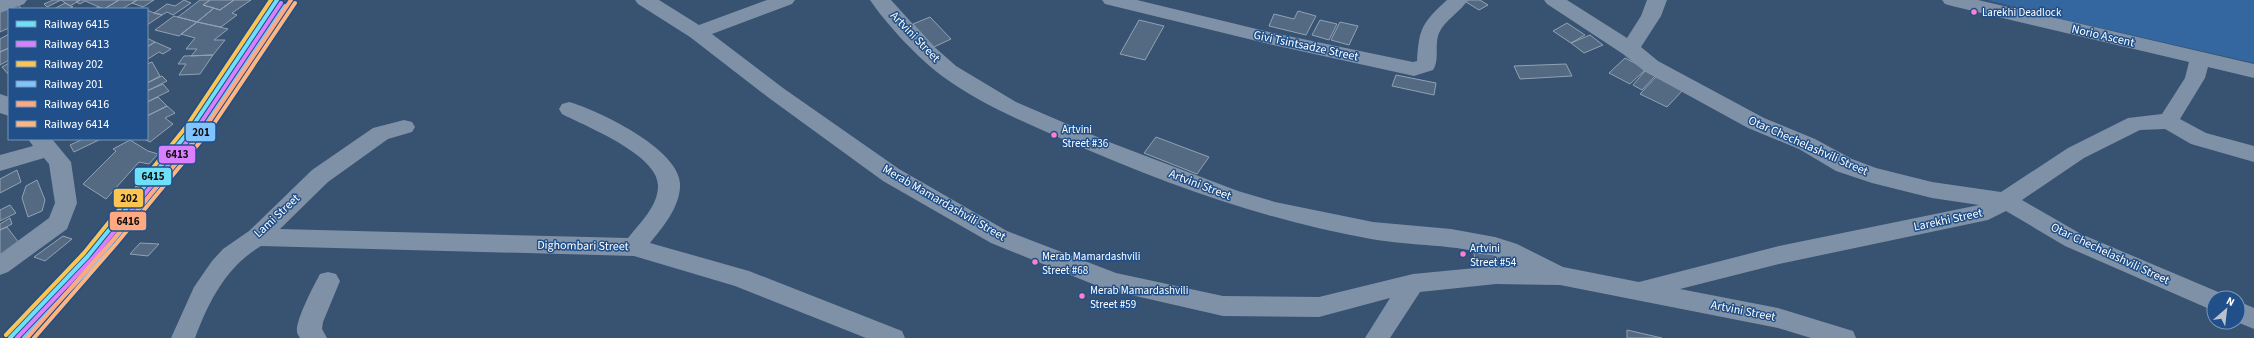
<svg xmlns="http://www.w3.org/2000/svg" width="2254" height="338" viewBox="0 0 2254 338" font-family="'Source Sans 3',sans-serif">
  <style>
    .green { fill: #34669f }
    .building { fill: #546982; stroke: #92a2b4 }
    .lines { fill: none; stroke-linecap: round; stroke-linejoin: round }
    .minor { fill: #7f91a6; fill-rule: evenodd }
    .rail-1-casing { stroke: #204f89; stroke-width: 7 }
    .rail-2-casing { stroke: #204f89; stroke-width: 7 }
    .rail-3-casing { stroke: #204f89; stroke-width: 7 }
    .rail-4-casing { stroke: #204f89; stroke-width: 7 }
    .rail-5-casing { stroke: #204f89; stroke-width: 7 }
    .rail-6-casing { stroke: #204f89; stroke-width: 7 }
    .rail-1 { stroke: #6ddff8; stroke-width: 4 }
    .rail-2 { stroke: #d880ff; stroke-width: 4 }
    .rail-3 { stroke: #fcc553; stroke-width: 4 }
    .rail-4 { stroke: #80c4ff; stroke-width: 4 }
    .rail-5 { stroke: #ffa980; stroke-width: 4 }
    .rail-6 { stroke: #ffb580; stroke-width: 4 }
    .bus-dot { fill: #ff80c5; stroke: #204f89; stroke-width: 1.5 }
    .labels { text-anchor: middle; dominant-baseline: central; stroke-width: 3; stroke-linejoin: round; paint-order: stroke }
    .bus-label { font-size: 11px; fill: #fff; stroke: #204f89; text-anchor: start }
    .street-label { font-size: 12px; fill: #fff; stroke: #204f89 }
    .line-badge { stroke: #204f89; stroke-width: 1.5 }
    .pale-badge-label { font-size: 11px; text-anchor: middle; font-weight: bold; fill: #111 }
  </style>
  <rect width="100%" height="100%" fill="#385271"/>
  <path class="green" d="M1987,0H2254V63L2057,18Z"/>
  <path class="building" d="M53,0H80L70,6L61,0L47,7L44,4Z
    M80,0H119L104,9L85,1L80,4L76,2Z
    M119,0H137L122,9H95L98,7L104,9Z
    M137,0H154L143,7L132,3Z
    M184,0L191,3L173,15L167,12L162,15L154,13L167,4L175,6Z
    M200,0H210L203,5L214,8L197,22L178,17Z
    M210,0H234L220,10L203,5Z
    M234,0H251L232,13L237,15L221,27L197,22L214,8L220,10Z
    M1469,0H1480L1488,5L1479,10L1466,2Z
    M18,3L21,9H9V28L0,32V10Z
    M65,3L73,7L68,9H54Z
    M147,10L154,13L162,15L147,25Z
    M1298,11L1316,16L1306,35L1269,26L1274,14L1294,19Z
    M174,16L197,22L179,36L155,30Z
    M930,17L951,39L934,47L913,24Z
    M1139,20L1164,26L1145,60L1120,54Z
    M1320,20L1337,24L1329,40L1312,35Z
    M197,22L228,29L214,40H225L213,55L191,56L197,49H186L195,38L181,34Z
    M1340,22L1358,26L1349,45L1331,40Z
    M1567,23L1585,35L1571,43L1553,31Z
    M9,34V48L0,52V39Z
    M1590,35L1603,45L1584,53L1571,43Z
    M147,38L155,42L147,47Z
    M155,42L171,49L163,54L159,52L148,59L147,47Z
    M9,48V60L0,65V52Z
    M213,55L200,74L179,75L186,64H178L184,56Z
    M1625,58L1646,69L1630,84L1609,73Z
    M152,62L160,76L147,83V64Z
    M9,63V74H8L2,67Z
    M1566,64L1572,76L1520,79L1514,66Z
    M1645,71L1655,76L1642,90L1633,85Z
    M1396,75L1436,83L1434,95L1392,86Z
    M162,76L167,81L147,91V83Z
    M1656,77L1683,90L1667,107L1640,94Z
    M163,84L169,91L147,102V91Z
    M158,97L167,106L147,116V102Z
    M167,106L175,113L165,118L173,124L150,142L144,139H147V116Z
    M1156,137L1209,157L1197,174L1144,153Z
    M83,139H101L74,152L70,145Z
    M130,140L148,151L158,154L149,164L139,162L106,199L83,184L116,151L113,149Z
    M17,170L21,182L0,193V179Z
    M37,180L45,200L42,211L28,217L22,198L26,186Z
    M10,205L16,213L0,221V210Z
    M10,218L12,224L0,230V224Z
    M7,227L19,243L0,255V230Z
    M63,236L72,239L45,261L34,257Z
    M140,243L159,244L148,256L130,254Z
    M1474,253L1497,255L1498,264L1475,262Z
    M1627,330L1662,338H1627Z"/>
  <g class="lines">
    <path class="minor" d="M0,0H27L24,4L0,13Z
      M635,0H659L699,25L767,0H795L792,4L712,34L783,88L899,169L1007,231L1116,273L1223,296L1319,297L1413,274L1496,266H1519C1473,242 1421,248 1371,239C1265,220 1165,184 1067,141C1024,122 980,104 942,76C919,59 886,24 870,0H891L930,43L956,66L1016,102L1109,142L1238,191L1275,202L1373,222L1451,229L1495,237L1517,244L1563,267L1639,282L1779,246L1979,205L1932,198L1872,183L1836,171L1799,149L1748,128L1644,71L1623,54L1547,4L1544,0H1567L1627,38L1641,16L1647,0H1667L1661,16L1641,47L1658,61L1764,118L1815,139L1852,159L1876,168L1932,182L2001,192L2068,148L2128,118L2162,114L2185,78L2189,62L1952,6L1945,4L1942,0H1978L2254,64V78L2208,67L2205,78L2180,119L2206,133L2254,146V162L2191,144L2165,129L2140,130L2084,158L2022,200L2081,234L2223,294L2225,298H2214V311L2065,246L2006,211L1988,220L1779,264L1680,289L1778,308L1853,331L1856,338H1811L1778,328L1560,285L1496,284L1420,292L1390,338H1365L1390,298L1319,317L1223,316L1105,289L991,243L883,181L769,98L690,37L638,4Z
      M1102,0H1137L1269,32L1413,62L1417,61C1419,28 1422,23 1447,0H1468C1460,12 1445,20 1439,33C1434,45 1440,59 1433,70L1414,76L1269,44L1105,4Z
      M0,94L9,97V116L0,113Z
      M569,102C598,110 684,151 680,187C679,208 663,227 650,243L749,271L902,331L905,338H866L735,286L634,256L261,246C226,267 209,301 195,338H171L194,287L212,261L223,249L249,231L312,170L373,128L404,120L412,122L415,127L412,132L388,139L328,182L280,229L628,238C640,223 658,206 658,186C659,155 585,126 562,114L559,109L562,104Z
      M28,139H52L71,162L77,203L67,229L8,272L0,275V254L49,218L55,203L49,164L44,158L0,171V155L33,146Z
      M328,272L336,274L340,281L323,322L322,329L327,338H300C299,336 297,334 297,332C295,321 314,285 320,274Z
      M2238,301L2254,308V329L2237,322Z"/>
    <defs>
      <path id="rail-1" d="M10,338L88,256L190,130L277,0"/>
      <path id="rail-2" d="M17,338L92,259L194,133L281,3"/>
      <path id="rail-3" d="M6,335L84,253L186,127L271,0"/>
      <path id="rail-4" d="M24,338L96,262L198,136L285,6"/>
      <path id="rail-5" d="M27,338L112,241L205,128L291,0"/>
      <path id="rail-6" d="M34,338L116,244L209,131L295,3"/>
    </defs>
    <use href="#rail-1" class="rail-1-casing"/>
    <use href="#rail-2" class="rail-2-casing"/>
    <use href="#rail-3" class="rail-3-casing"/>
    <use href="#rail-4" class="rail-4-casing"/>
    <use href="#rail-5" class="rail-5-casing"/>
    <use href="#rail-6" class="rail-6-casing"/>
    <use href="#rail-1" class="rail-1"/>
    <use href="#rail-2" class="rail-2"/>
    <use href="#rail-3" class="rail-3"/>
    <use href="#rail-4" class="rail-4"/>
    <use href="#rail-5" class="rail-5"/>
    <use href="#rail-6" class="rail-6"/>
  </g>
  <g class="bus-dot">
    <circle cx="1974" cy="12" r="3.5"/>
    <circle cx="1054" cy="135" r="3.5"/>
    <circle cx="1463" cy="254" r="3.5"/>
    <circle cx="1035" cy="262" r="3.5"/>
    <circle cx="1082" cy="296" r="3.5"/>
  </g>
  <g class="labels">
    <g class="bus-label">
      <text x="1982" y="12">Larekhi Deadlock</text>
      <text x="1062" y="129">Artvini<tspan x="1062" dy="14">Street #36</tspan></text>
      <text x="1470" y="248">Artvini<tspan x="1470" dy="14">Street #54</tspan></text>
      <text x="1042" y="256">Merab Mamardashvili<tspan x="1042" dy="14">Street #68</tspan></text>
      <text x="1090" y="290">Merab Mamardashvili<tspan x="1090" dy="14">Street #59</tspan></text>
    </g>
    <g class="street-label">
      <text transform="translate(2103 36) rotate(13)">Norio Ascent</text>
      <text transform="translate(915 37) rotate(46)">Artvini Street</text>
      <text transform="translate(1306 46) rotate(12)">Givi Tsintsadze Street</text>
      <text transform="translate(1808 146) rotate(24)">Otar Chechelashvili Street</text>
      <text transform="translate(1200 185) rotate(21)">Artvini Street</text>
      <text transform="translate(944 203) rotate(30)">Merab Mamardashvili Street</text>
      <text transform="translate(277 216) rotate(-43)">Lami Street</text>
      <text transform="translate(1948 220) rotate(-12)">Larekhi Street</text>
      <text transform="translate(583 246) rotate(1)">Dighombari Street</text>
      <text transform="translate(2110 254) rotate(25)">Otar Chechelashvili Street</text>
      <text transform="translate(1743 311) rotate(11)">Artvini Street</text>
    </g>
  </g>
  <g class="line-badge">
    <rect x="185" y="122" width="31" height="20" rx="4" fill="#80c4ff"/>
    <rect x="158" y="145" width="38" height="19" rx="4" fill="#d880ff"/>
    <rect x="134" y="167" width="38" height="19" rx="4" fill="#6ddff8"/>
    <rect x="113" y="188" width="31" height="20" rx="4" fill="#fcc553"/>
    <rect x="109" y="211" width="38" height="20" rx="4" fill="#ffa980"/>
  </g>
  <g class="pale-badge-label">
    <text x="201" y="136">201</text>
    <text x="177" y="158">6413</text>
    <text x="153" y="180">6415</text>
    <text x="129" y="202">202</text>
    <text x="128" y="225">6416</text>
  </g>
  <rect x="8" y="8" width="140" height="132" fill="#204f89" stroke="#7995b8"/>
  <rect x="16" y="21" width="20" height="6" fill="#6ddff8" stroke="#7995b8"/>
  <text x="44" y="28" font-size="12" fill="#ffffff">Railway 6415</text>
  <rect x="16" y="41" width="20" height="6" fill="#d880ff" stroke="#7995b8"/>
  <text x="44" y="48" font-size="12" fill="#ffffff">Railway 6413</text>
  <rect x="16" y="61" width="20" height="6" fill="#fcc553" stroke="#7995b8"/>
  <text x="44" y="68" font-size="12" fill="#ffffff">Railway 202</text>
  <rect x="16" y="81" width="20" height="6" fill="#80c4ff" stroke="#7995b8"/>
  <text x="44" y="88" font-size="12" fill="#ffffff">Railway 201</text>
  <rect x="16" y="101" width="20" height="6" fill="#ffa980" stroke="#7995b8"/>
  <text x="44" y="108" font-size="12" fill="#ffffff">Railway 6416</text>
  <rect x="16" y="121" width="20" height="6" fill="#ffb580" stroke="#7995b8"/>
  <text x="44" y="128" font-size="12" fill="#ffffff">Railway 6414</text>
  <g transform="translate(2226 310) rotate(28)"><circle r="19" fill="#204f89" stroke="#7995b8"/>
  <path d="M0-3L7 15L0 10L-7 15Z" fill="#b9c2cd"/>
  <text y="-6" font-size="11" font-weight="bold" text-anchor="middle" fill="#ffffff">N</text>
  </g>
</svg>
